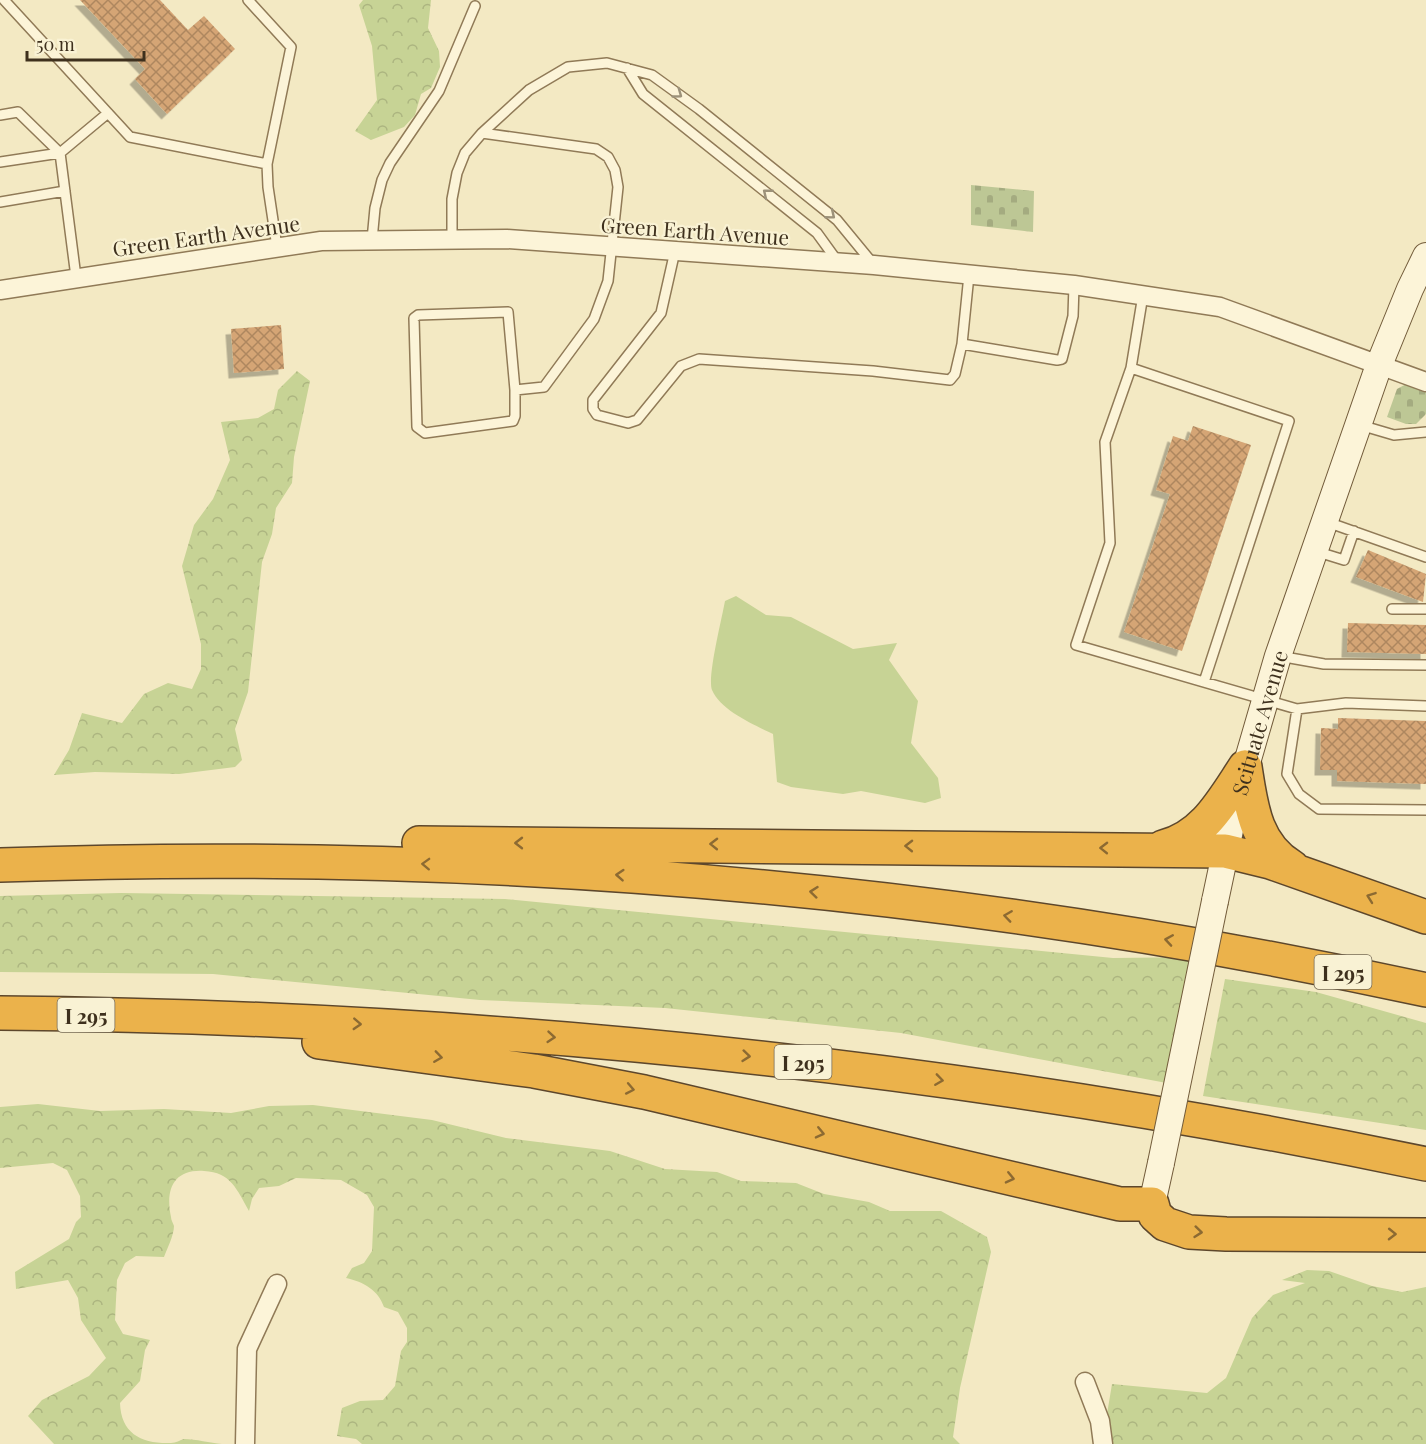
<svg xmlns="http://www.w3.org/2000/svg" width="1426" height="1444" viewBox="0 0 1426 1444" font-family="'Playfair Display',serif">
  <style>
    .green { fill: #c7d395 }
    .forest { fill: url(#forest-crowns) }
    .cemetery { fill: url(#cemetery-stones) }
    .building { fill: url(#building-cross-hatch); filter: url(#shadow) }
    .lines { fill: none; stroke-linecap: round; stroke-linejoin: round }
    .lane-casing { stroke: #907a57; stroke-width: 12 }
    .street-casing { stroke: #907a57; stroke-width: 21 }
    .secondary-casing { stroke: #725b3a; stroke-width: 28 }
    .highway-casing { stroke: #5d472c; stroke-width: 36 }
    .lane { stroke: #fcf4d8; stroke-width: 9 }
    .street { stroke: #fcf4d8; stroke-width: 18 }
    .secondary { stroke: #fcf4d8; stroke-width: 26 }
    .highway { stroke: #ebb24b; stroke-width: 33 }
    .secondary-bridge-casing { stroke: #725b3a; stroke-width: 28; stroke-linecap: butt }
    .secondary-bridge { stroke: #fcf4d8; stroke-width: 26 }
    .oneway { stroke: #9d927a }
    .oneway2 { stroke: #8c6a32 }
    .labels { text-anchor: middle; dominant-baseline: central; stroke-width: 4.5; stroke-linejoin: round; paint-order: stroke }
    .shield { fill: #f9f2d4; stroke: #766a54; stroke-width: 1.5 }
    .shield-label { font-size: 20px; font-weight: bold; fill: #3e301d }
    .street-label { font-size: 21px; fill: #3e301d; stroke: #f9f2d4 }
  </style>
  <defs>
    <pattern id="forest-crowns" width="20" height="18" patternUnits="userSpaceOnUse" patternTransform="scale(1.5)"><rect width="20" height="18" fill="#c7d395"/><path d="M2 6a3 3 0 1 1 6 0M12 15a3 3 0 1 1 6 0" fill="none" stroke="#acb580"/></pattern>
    <pattern id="cemetery-stones" width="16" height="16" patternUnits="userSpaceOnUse" patternTransform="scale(1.5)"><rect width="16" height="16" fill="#bdc795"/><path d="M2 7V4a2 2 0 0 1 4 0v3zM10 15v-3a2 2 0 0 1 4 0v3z" fill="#a4ab80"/></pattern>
    <pattern id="building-cross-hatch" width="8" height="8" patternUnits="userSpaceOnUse" patternTransform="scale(1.5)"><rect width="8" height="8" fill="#d5a575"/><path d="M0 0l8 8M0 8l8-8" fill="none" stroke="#ae875f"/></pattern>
    <filter id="shadow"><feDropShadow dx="-5.5" dy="5.5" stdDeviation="0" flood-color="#0004"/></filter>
  </defs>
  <rect width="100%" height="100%" fill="#f3e9c3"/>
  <path class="green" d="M736,596L766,615L791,617L853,649L897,643L889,660L918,701L911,743L938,778L941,798L925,803L861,791L843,794L791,787L777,782L773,734C755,725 721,711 712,690C707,678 722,618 725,601Z"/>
  <path class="forest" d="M363,0H431L428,28L439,51L440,67L431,88L421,94L415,115L404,127L371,140L355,131L377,100L372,46L359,5Z
    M297,371L310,381L294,457L292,483L276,508L272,534L262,562L248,692L235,729L242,760L235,767L179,774L95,772L54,775L69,750L82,713L122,723L144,694L168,683L192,689L201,669V644L182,566L194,525L213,499L230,460L221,422L258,418L274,409L278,390Z
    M121,893L505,899L1113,958L1201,957L1172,1084L901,1033L665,1008L480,1000L213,974L0,972V896Z
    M1225,979L1316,992L1426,1023V1130L1203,1096Z
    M38,1104L100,1111L164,1109L231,1113L269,1106L313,1105L432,1120L506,1138L610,1151L665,1169L717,1172L741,1181L796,1183L824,1194L869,1202L890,1211H941L987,1237L991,1252L960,1388L953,1437L960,1444H362L356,1439L337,1436L342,1408L360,1401L383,1400L395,1386L401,1351L407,1342V1328L398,1312L384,1307C378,1290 364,1282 346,1278L352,1268L364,1263L372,1251L374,1207L367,1195L341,1180L296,1178L279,1186L259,1188L252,1199L249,1211C237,1190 231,1172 204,1171C174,1169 165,1189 171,1217C171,1220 173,1223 174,1226C174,1235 167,1249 164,1257L136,1256L125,1263L117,1280L115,1320L123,1334L150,1340L145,1350L140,1381L120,1403C121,1434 142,1444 171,1443C176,1443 180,1440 184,1439C196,1439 210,1443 222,1444H54L28,1416L42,1400L89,1376L106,1358L81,1320L78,1298L68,1280L16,1289L15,1272L69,1239L76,1222L81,1217L80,1196L67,1170L53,1163L0,1168V1107Z
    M1307,1270L1329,1271L1372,1286L1402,1292L1426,1287V1444H1102L1112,1384L1207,1393L1226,1378L1252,1318L1273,1295L1305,1283L1282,1280Z"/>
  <path class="cemetery" d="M971,185L1034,191L1033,232L971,225Z
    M1408,383L1426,391V414L1416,424H1406L1387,417L1397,389Z"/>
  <path class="building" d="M80,0H160L188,30L204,16L235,49L167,114L135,79L145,69Z
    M281,325L284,369L234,373L231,329Z
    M1193,426L1251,445L1182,651L1124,632L1170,494L1156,490L1173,436L1188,441Z
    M1368,550L1426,574L1423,602L1356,577Z
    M1348,623L1426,625V654L1347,652Z
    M1338,718L1426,721V784L1337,781V770H1320L1321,728L1338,729Z"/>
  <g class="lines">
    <defs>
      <path id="lane" d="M4,0L130,137L267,164
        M248,0L291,47L267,164L268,187L277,247
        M627,68L643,94L817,233L838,262
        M0,115L18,112L60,153L76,277
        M482,133L596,149L608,157L615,170L618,187L608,281L594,319L544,387L515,390L508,312L418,315L414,318L417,427L425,433L513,421L515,416V390
        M0,162L60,153L108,113
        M0,202L65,191
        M372,240L375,208L382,180L390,163L439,91L475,6
        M452,240V199L457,173L465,153L482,133L529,90L568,67L607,63L652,75L699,109L837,220L874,265
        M675,251L661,313L593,400V409L597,415L628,423L637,420L681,366L699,359L873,371L950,380L955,374L962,344
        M969,275L962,344L1057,360L1062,359L1073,316L1074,285
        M1143,295L1131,368L1289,421L1204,682
        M1131,368L1105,442L1110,543L1076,645L1297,709L1346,703L1426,706
        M1360,425L1394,435L1426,432
        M1327,522L1426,557
        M1315,551L1344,560L1354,531
        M1392,609H1426
        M1279,656L1324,664L1426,665
        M1297,709L1287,774L1299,794L1319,809L1426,810"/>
      <path id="street" d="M0,290L321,241L507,239L874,265L1074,285L1220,307L1426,382
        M1085,1382L1100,1421L1103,1444
        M245,1444L247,1349L277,1284"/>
      <g id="secondary">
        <path id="s1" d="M1215,901L1237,797L1278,656L1379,365L1410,289L1426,256"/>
        <path d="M1152,1204L1161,1163"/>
      </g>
      <path id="highway" d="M1245,767C1251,806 1255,845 1292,867
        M419,843L1225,851L1270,862L1426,917
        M1163,847C1204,837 1223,800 1245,767
        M0,865C478,848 958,888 1426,990
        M0,1013C479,1017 957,1066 1426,1164
        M319,1042L534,1071L644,1092L1120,1204H1152L1155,1215L1165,1224L1189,1232L1226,1234L1426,1235"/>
    </defs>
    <use href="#lane" class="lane-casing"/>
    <use href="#street" class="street-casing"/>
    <use href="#secondary" class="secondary-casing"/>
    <use href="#highway" class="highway-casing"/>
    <use href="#lane" class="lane"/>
    <use href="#street" class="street"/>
    <use href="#secondary" class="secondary"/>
    <use href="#highway" class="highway"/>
    <defs>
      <path id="secondary-bridge" d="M1161,1163L1215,901"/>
    </defs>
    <use href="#secondary-bridge" class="secondary-bridge-casing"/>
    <use href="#secondary-bridge" class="secondary-bridge"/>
  </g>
  <defs><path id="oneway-chevron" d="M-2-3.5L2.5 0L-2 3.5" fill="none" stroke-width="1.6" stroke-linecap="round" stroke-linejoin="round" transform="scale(1.5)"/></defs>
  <g class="oneway">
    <use href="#oneway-chevron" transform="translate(678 94) rotate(36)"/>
    <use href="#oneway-chevron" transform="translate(767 193) rotate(-141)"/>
    <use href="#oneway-chevron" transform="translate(831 215) rotate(39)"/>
  </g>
  <g class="oneway2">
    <use href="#oneway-chevron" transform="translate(519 843) rotate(-180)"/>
    <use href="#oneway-chevron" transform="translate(714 844) rotate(-179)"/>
    <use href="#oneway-chevron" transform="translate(909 846) rotate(-179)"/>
    <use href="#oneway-chevron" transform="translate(1104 848) rotate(-179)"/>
    <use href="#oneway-chevron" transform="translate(426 864) rotate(-178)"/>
    <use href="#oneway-chevron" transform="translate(620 875) rotate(-176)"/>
    <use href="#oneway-chevron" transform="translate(814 892) rotate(-174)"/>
    <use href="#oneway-chevron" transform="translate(1371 897) rotate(-160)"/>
    <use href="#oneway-chevron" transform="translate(1008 916) rotate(-172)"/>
    <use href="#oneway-chevron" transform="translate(1169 940) rotate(-171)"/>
    <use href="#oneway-chevron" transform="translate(357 1024) rotate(3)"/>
    <use href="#oneway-chevron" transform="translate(551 1037) rotate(5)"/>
    <use href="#oneway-chevron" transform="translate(746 1056) rotate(6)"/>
    <use href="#oneway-chevron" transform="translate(438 1057) rotate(8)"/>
    <use href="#oneway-chevron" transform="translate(939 1080) rotate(8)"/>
    <use href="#oneway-chevron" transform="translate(630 1089) rotate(11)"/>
    <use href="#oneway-chevron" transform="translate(820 1133) rotate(13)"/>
    <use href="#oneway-chevron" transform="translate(1010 1178) rotate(13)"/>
    <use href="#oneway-chevron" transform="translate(1198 1232) rotate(6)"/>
    <use href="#oneway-chevron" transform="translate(1392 1234) rotate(1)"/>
  </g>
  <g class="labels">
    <g class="shield">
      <rect x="1314.5" y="955" width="57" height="34" rx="4.5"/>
      <rect x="57.5" y="998" width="57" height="34" rx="4.5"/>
      <rect x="774.5" y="1045" width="57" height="34" rx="4.5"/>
    </g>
    <g class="shield-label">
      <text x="1343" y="972">I 295</text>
      <text x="86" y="1015">I 295</text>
      <text x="803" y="1062">I 295</text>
    </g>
    <g class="street-label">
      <text transform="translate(695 230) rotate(4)">Green Earth Avenue</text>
      <text transform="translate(206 235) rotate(-8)">Green Earth Avenue</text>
      <text stroke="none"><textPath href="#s1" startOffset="184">Scituate Avenue</textPath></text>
    </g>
  </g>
  <path d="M27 51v9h117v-9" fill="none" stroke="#3e301d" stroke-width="3"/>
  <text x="36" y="51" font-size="18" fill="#3e301d" stroke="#f9f2d4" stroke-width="4.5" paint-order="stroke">50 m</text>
</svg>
